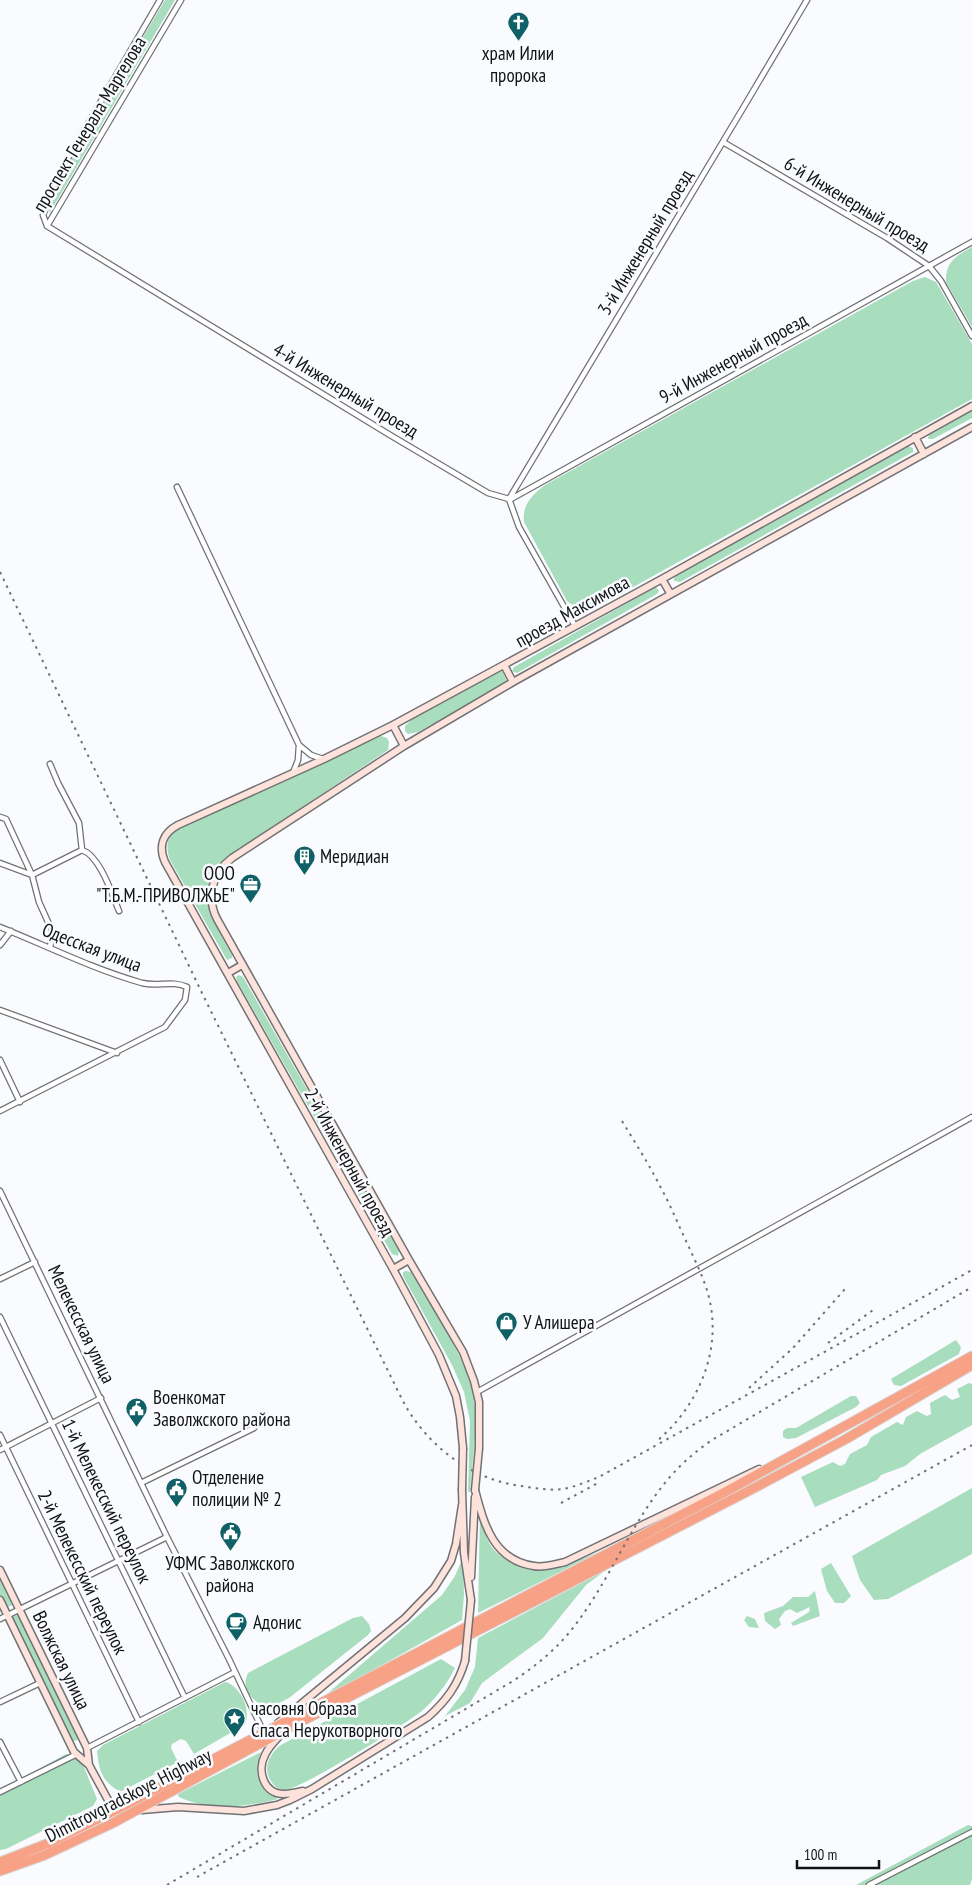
<svg xmlns="http://www.w3.org/2000/svg" width="972" height="1885" viewBox="0 0 972 1885" font-family="'PT Sans Narrow',sans-serif">
  <style>
    .green { fill: #a8ddbe }
    .lines { fill: none; stroke-linecap: round; stroke-linejoin: round }
    .street-casing { stroke: #717274; stroke-width: 7 }
    .secondary-casing { stroke: #717274; stroke-width: 9 }
    .highway-casing { stroke: #d9d9d9; stroke-width: 11 }
    .street { stroke: #fff; stroke-width: 4.5 }
    .secondary { stroke: #fde3db; stroke-width: 6 }
    .highway { stroke: #f7a287; stroke-width: 9 }
    .rail { stroke: #707172; stroke-width: 2; stroke-dasharray: 2.5 5; stroke-linecap: butt }
    .secondary-bridge-casing { stroke: #717274; stroke-width: 9; stroke-linecap: butt }
    .secondary-bridge { stroke: #fde3db; stroke-width: 6 }
    .labels { text-anchor: middle; dominant-baseline: central; stroke-width: 5; stroke-linejoin: round; paint-order: stroke }
    .poi-label { font-size: 19px; fill: #111213; stroke: #fafbfe; text-anchor: start }
    .street-label { font-size: 19px; fill: #111213; stroke: #fafbfe }
  </style>
  <rect width="100%" height="100%" fill="#fafbfe"/>
  <path class="green" d="M165,0H175L49,214L50,207L67,165Z
    M972,247V327L946,282C945,262 956,256 972,247Z
    M925,277L936,282L972,344V399L599,606C587,609 577,610 567,601L524,522C522,505 532,495 545,485L913,281Z
    M972,411V418L933,439H928L929,435Z
    M908,446L913,448V452L680,582L674,581V578L677,575Z
    M656,587L659,591L657,594L517,673L512,671L514,667Z
    M502,671L507,681L501,686L418,732L408,734L405,731V726L412,719L491,676Z
    M381,736L387,738L389,742L388,750L230,855C190,887 212,919 232,955V958L227,960L170,860C165,846 167,836 179,827Z
    M239,975L243,977L399,1251L398,1256L392,1254L237,981L236,977Z
    M406,1271L411,1272C432,1309 471,1363 475,1405C477,1430 472,1466 470,1492H468L470,1421L464,1392L452,1365L403,1276V1272Z
    M956,1340L961,1347L959,1354L901,1386L894,1385L891,1379Z
    M969,1383L972,1384V1425L920,1454L905,1466L881,1475L877,1480L815,1507L801,1477L833,1462L840,1466L845,1464L850,1454L867,1445L871,1437L897,1422L903,1425L906,1417L917,1411L927,1416L931,1414L930,1403L945,1395L952,1400L960,1397L957,1389Z
    M851,1396H856L860,1403L856,1407L796,1438L787,1439L783,1437V1431L787,1428H796Z
    M972,1488V1554L888,1599L874,1600L860,1580L852,1556Z
    M480,1514C483,1526 486,1541 494,1550C509,1566 535,1572 556,1567C572,1563 588,1556 604,1550L478,1613Z
    M463,1557L464,1595L462,1620L320,1700L442,1595L455,1576Z
    M831,1563L851,1596L844,1603H835L827,1591L821,1569Z
    M606,1570L586,1585L543,1638L482,1683L470,1703L445,1716L465,1690L475,1667L478,1638Z
    M0,1580L12,1605L6,1608L0,1596Z
    M815,1591L820,1616L793,1626L791,1623L809,1612L810,1607L797,1613L790,1609L785,1611L779,1619L781,1625L775,1629L765,1621L764,1613L783,1606L793,1597H808Z
    M18,1615L79,1739L72,1742L12,1617Z
    M362,1616L369,1624L371,1631L368,1635L289,1698L267,1709C253,1700 240,1690 248,1673L353,1618Z
    M747,1616L755,1619L759,1628L749,1627L744,1620Z
    M441,1659L455,1668C447,1684 436,1698 423,1710C408,1723 301,1789 285,1790C280,1790 276,1788 273,1784C261,1770 269,1754 281,1745Z
    M225,1682C240,1685 253,1712 244,1725L194,1754L186,1741L181,1739L172,1744L171,1748L178,1762L120,1792C102,1781 99,1771 97,1751L103,1745Z
    M261,1752C253,1775 257,1787 278,1799C248,1807 207,1811 179,1797L178,1794Z
    M66,1754L81,1760L97,1799L93,1806L6,1849L0,1850V1790Z
    M968,1825L972,1826V1879L970,1885H856Z"/>
  <g class="lines">
    <defs>
      <path id="street" d="M723,142L887,238L929,266L941,281L972,336
        M47,226L390,435L488,493L509,499
        M47,226L181,0
        M47,226L43,215L58,175L160,0
        M177,487L299,745L311,755L323,759
        M509,499C608,332 709,167 807,0
        M509,499L519,527L575,626
        M511,499L972,242
        M50,764L58,783L79,823L82,850C100,856 112,894 119,911
        M293,773L298,760L299,745
        M0,817L6,819L32,875L39,902L53,933L50,947
        M0,863L32,875L82,850
        M0,927C47,946 93,969 142,983C158,987 172,980 187,987L185,1000L165,1027L0,1111
        M0,945L11,931
        M0,1010L117,1053
        M0,1060L20,1102
        M0,1191L167,1537L229,1659L264,1733
        M0,1279L35,1262
        M0,1317L185,1698
        M477,1392L972,1117
        M0,1435L139,1722
        M0,1450L101,1398
        M141,1483L254,1428
        M0,1619L167,1537
        M0,1702L40,1683
        M0,1742L21,1782
        M87,1748L235,1672
        M0,1792L77,1754
        M869,1885L972,1832"/>
      <path id="secondary" d="M915,437L924,454
        M662,579L670,593
        M504,665L513,682
        M393,725L404,746
        M228,973L242,965
        M393,1269L409,1260
        M463,1448L460,1417L456,1396L439,1355L393,1269L165,862C158,846 163,833 178,825L324,759L393,725L662,579L972,406
        M479,1448V1402L474,1381L463,1352L409,1260L217,919C206,897 212,873 232,858L404,746L513,682L972,427
        M462,1490L464,1553L471,1600
        M475,1490C484,1524 493,1560 534,1566C544,1568 555,1564 565,1562L759,1469
        M0,1570L87,1748L89,1765
        M471,1577L475,1497
        M0,1600L74,1752L89,1765L114,1811
        M278,1723L405,1618L434,1588L451,1561L456,1544L462,1505
        M282,1733C276,1740 269,1746 265,1755C257,1770 263,1794 284,1794C290,1794 297,1792 303,1791
        M142,1810L178,1807L244,1811L277,1805L290,1800L312,1789L428,1717C446,1701 458,1685 465,1661"/>
      <path id="highway" d="M0,1862L49,1843L114,1811L727,1491L972,1356
        M0,1871L45,1855L113,1823L285,1730L758,1486L846,1439L972,1365"/>
    </defs>
    <use href="#street" class="street-casing"/>
    <use href="#secondary" class="secondary-casing"/>
    <use href="#highway" class="highway-casing"/>
    <use href="#street" class="street"/>
    <use href="#secondary" class="secondary"/>
    <use href="#highway" class="highway"/>
    <path class="rail" d="M0,572L202,993L392,1379C397,1389 402,1400 408,1410C433,1450 474,1480 521,1486C535,1488 549,1491 563,1489C575,1487 588,1481 599,1477L972,1270
      M622,1121C636,1144 650,1166 662,1190C672,1208 679,1227 688,1245C696,1263 706,1282 710,1302C721,1354 697,1407 657,1441
      M828,1343L873,1310
      M749,1388L793,1348L845,1289
      M561,1503L598,1483
      M197,1877L972,1445
      M167,1885L513,1681C534,1667 552,1653 568,1634C608,1586 629,1525 669,1478C682,1463 696,1451 712,1440L972,1287"/>
    <defs>
      <path id="secondary-bridge" d="M462,1490L463,1448
        M475,1490L479,1448
        M465,1661L471,1600"/>
    </defs>
    <use href="#secondary-bridge" class="secondary-bridge-casing"/>
    <use href="#secondary-bridge" class="secondary-bridge"/>
  </g>
  <defs>
    <symbol id="church-pin" viewBox="-11 -11 22 30"><path d="M0 17L-7.5 6A9.5 9.5 0 1 1 7.5 6Z" fill="#106167" stroke="#fafbfe"/><path d="M-1.2-6h2.4v3.5h3.3v2.4h-3.3V6h-2.4V-.1h-3.3v-2.4h3.3Z" fill="#fff"/></symbol>
    <symbol id="building-pin" viewBox="-11 -11 22 30"><path d="M0 17L-7.5 6A9.5 9.5 0 1 1 7.5 6Z" fill="#106167" stroke="#fafbfe"/><path d="M-4-6H4V6H1V3H-1V6H-4ZM-2.5-4.3h1.7v1.8h-1.7ZM.8-4.3h1.7v1.8H.8ZM-2.5-1h1.7V.8h-1.7ZM.8-1h1.7V.8H.8Z" fill="#fff"/></symbol>
    <symbol id="office-pin" viewBox="-11 -11 22 30"><path d="M0 17L-7.5 6A9.5 9.5 0 1 1 7.5 6Z" fill="#106167" stroke="#fafbfe"/><path d="M-6-3h4V-5.5h4V-3h4V5H-6ZM-1-4.5V-3h2v-1.5ZM-6 0V1H6V0Z" fill="#fff"/></symbol>
    <symbol id="shop-pin" viewBox="-11 -11 22 30"><path d="M0 17L-7.5 6A9.5 9.5 0 1 1 7.5 6Z" fill="#106167" stroke="#fafbfe"/><path d="M-5-2.5h2.3a2.7 3.5 0 0 1 5.4 0H5L5.5 6h-11ZM-1.5-2.5h3a1.5 2.3 0 0 0-3 0Z" fill="#fff"/></symbol>
    <symbol id="civic-pin" viewBox="-11 -11 22 30"><path d="M0 17L-7.5 6A9.5 9.5 0 1 1 7.5 6Z" fill="#106167" stroke="#fafbfe"/><path d="M-.6-6.5H3V-4.5H.6V-3L4-1V1h2V6H-6V1h2V-1L-.6-3ZM-1.2 2.5V6h2.4V2.5Z" fill="#fff"/></symbol>
    <symbol id="cafe-pin" viewBox="-11 -11 22 30"><path d="M0 17L-7.5 6A9.5 9.5 0 1 1 7.5 6Z" fill="#106167" stroke="#fafbfe"/><path d="M-5.5-4.5H6V0H3Q3 3.5 0 3.5H-2.5Q-5.5 3.5-5.5 0ZM3-3.2v2h1.7v-2ZM-6 4.5H4V6H-6Z" fill="#fff"/></symbol>
    <symbol id="sight-pin" viewBox="-11 -11 22 30"><path d="M0 17L-7.5 6A9.5 9.5 0 1 1 7.5 6Z" fill="#106167" stroke="#fafbfe"/><path d="M0-6L1.8-2.2L6-1.7L2.9 1.2L3.7 5.4L0 3.3L-3.7 5.4L-2.9 1.2L-6-1.7L-1.8-2.2Z" fill="#fff"/></symbol>
  </defs>
  <g fill-rule="evenodd">
    <use href="#church-pin" x="506" y="10" width="25" height="34"/>
    <use href="#building-pin" x="292" y="844" width="25" height="34"/>
    <use href="#office-pin" x="238" y="872" width="25" height="34"/>
    <use href="#shop-pin" x="494" y="1310" width="25" height="34"/>
    <use href="#civic-pin" x="124" y="1396" width="25" height="34"/>
    <use href="#civic-pin" x="164" y="1476" width="25" height="34"/>
    <use href="#civic-pin" x="218" y="1520" width="25" height="34"/>
    <use href="#cafe-pin" x="224" y="1610" width="25" height="34"/>
    <use href="#sight-pin" x="222" y="1706" width="25" height="34"/>
  </g>
  <g class="labels">
    <g class="poi-label">
      <text x="518" y="53" text-anchor="middle">храм Илии<tspan x="518" dy="22">пророка</tspan></text>
      <text x="320" y="856">Меридиан</text>
      <text x="235" y="873" text-anchor="end">ООО<tspan x="235" dy="22">"Т.Б.М.-ПРИВОЛЖЬЕ"</tspan></text>
      <text x="523" y="1322">У Алишера</text>
      <text x="153" y="1397">Военкомат<tspan x="153" dy="22">Заволжского района</tspan></text>
      <text x="192" y="1477">Отделение<tspan x="192" dy="22">полиции № 2</tspan></text>
      <text x="230" y="1563" text-anchor="middle">УФМС Заволжского<tspan x="230" dy="22">района</tspan></text>
      <text x="253" y="1622">Адонис</text>
      <text x="251" y="1708">часовня Образа<tspan x="251" dy="22">Спаса Нерукотворного</tspan></text>
    </g>
    <g class="street-label">
      <text transform="translate(89 124) rotate(-59)">проспект Генерала Маргелова</text>
      <text transform="translate(857 204) rotate(31)">6-й Инженерный проезд</text>
      <text transform="translate(645 242) rotate(-59)">3-й Инженерный проезд</text>
      <text transform="translate(733 358) rotate(-29)">9-й Инженерный проезд</text>
      <text transform="translate(346 390) rotate(31)">4-й Инженерный проезд</text>
      <text transform="translate(572 611) rotate(-29)">проезд Максимова</text>
      <text transform="translate(92 947) rotate(21)">Одесская улица</text>
      <text transform="translate(350 1162) rotate(61)">2-й Инженерный проезд</text>
      <text transform="translate(82 1324) rotate(64)">Мелекесская улица</text>
      <text transform="translate(107 1501) rotate(64)">1-й Мелекесский переулок</text>
      <text transform="translate(83 1572) rotate(64)">2-й Мелекесский переулок</text>
      <text transform="translate(62 1660) rotate(64)">Волжская улица</text>
      <text transform="translate(128 1795) rotate(-27)">Dimitrovgradskoye Highway</text>
    </g>
  </g>
  <path d="M797 1860v8h82v-8" fill="none" stroke="#111213" stroke-width="2.5"/>
  <text x="804" y="1860" font-size="15" fill="#111213" stroke="#fafbfe" stroke-width="4" paint-order="stroke">100 m</text>
</svg>
